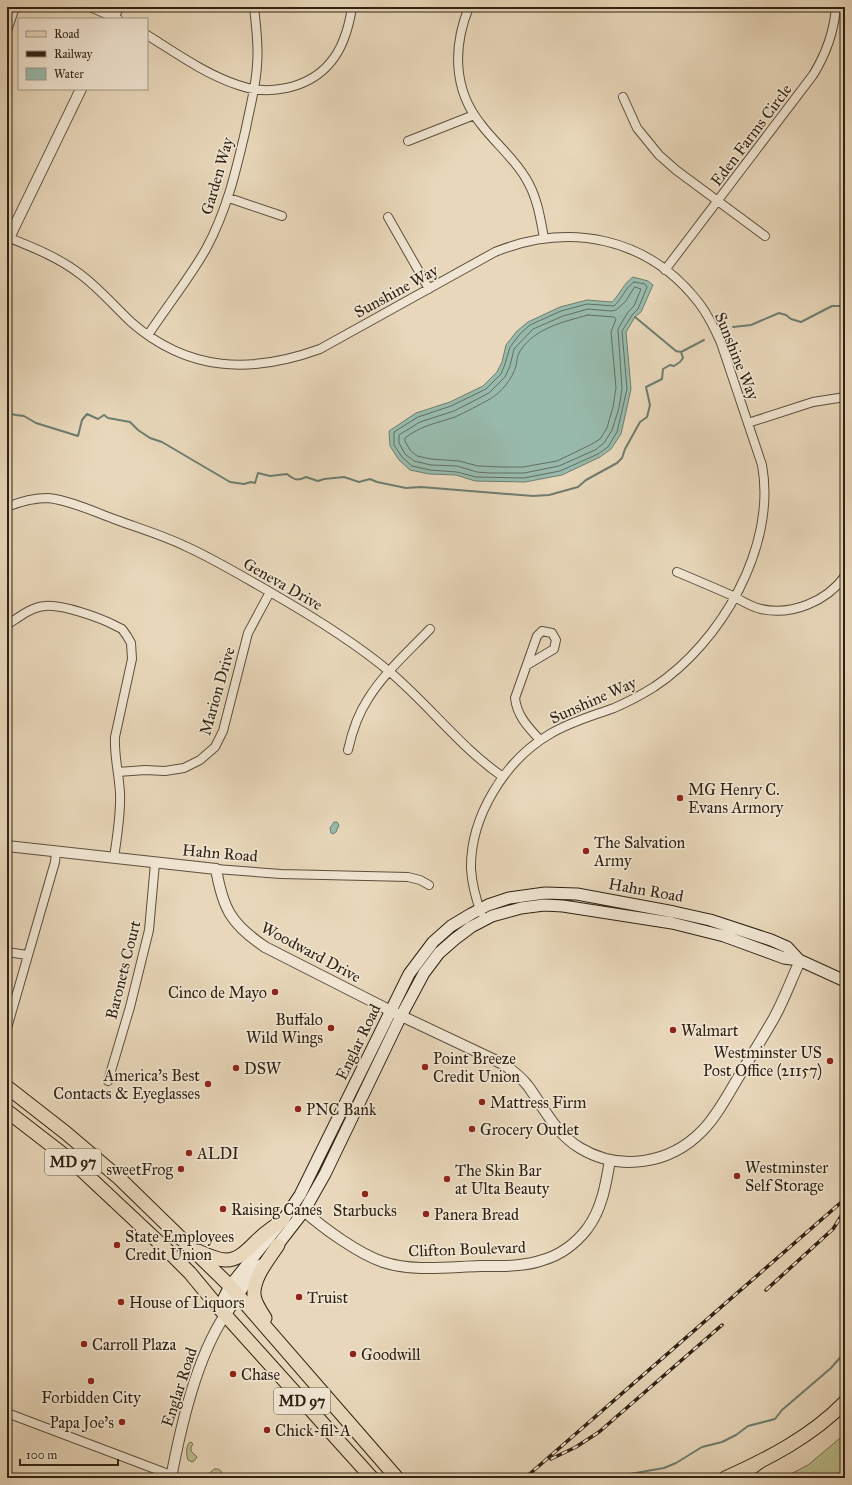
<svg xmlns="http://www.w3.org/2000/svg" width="852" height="1485" viewBox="0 0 852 1485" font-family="'IM FELL Great Primer',serif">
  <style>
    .green { fill: #babd8c; stroke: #74704f }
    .water { fill: #98baac; stroke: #6e7d6e }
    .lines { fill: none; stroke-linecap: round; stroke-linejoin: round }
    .shore { stroke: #636e5f; stroke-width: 1 }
    .stream { stroke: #6e7d6e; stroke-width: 2 }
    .minor-casing { stroke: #5c4f3c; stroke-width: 10 }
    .tertiary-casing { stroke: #5c4f3c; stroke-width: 12 }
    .secondary-casing { stroke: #2e2212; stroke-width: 13 }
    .primary-casing { stroke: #2e2212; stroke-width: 15 }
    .trunk-casing { stroke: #2e2212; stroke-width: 15 }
    .minor { stroke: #f0e5d2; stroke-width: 8 }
    .tertiary { stroke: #f0e5d2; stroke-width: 10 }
    .secondary { stroke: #f0e5d2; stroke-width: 11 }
    .primary { stroke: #e8d7ba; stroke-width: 13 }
    .trunk { stroke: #e8d7ba; stroke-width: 13 }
    .rail-casing { stroke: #2e2212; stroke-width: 3.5 }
    .rail { stroke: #f0e5d2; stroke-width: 2; stroke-dasharray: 6; stroke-linecap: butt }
    .poi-dot { fill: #8f2418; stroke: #f0e5d2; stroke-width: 1.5 }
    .labels { text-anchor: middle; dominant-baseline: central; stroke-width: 3.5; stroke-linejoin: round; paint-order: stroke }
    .shield { fill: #f0e5d2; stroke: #685c4c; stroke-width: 1 }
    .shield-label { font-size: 15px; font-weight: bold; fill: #2e2212 }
    .street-label { font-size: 16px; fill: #2e2212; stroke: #f0e5d2 }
    .poi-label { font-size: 16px; fill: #2e2212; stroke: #f0e5d2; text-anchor: start }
  </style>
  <rect width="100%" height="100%" fill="#e8d7ba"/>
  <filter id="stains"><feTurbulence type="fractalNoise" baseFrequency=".005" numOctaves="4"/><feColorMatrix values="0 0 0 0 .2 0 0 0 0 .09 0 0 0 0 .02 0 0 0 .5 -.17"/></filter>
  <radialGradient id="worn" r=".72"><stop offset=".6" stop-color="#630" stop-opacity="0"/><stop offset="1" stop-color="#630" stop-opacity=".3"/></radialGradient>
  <path class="green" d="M845,1434V1478H783L808,1465Z
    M191,1442L193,1444L191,1447V1451L197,1457L194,1461L192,1462L188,1460C186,1455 186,1447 189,1443Z
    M214,1469H218L221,1471L222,1475L221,1477L204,1478Z"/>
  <path class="water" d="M633,277L648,281L653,285L641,312L635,317L626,332L631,389L621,434L611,449L600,457L562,475L525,482L475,481L456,475L429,474L410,470L399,460L390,446L389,431L416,413L450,402L483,386L497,372L502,362L506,345L517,331L528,322L560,307L587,300L612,302C620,294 624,283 633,277Z
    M334,822H337L339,825L336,832L333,834L331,833L330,828Z"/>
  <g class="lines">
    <path class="shore" d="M634,282L645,284L647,287L638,309L632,315L622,331L627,389L617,432L608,447L598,454L560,471L524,478L476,477L457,472L430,470L412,466L402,457L394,445V432L418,417L451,406L486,389L501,374L505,364L510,347L520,334L530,325L561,311L587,304L614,306C622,299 625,288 634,282Z
      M635,287L641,289L634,306L628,312L618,329L622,389L619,408L612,430L604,443L595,450L559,466L524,473H489L477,472L457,466L431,465L414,461L405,454L399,443V435L420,422L454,411L489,393L505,377L510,366L514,349L533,329L563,316L588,309L611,311L616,310L625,302Z
      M588,315L614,317L616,319L611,332L616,388L613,407L607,428L600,439L592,444L557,461L523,467H503L478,466L459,461L431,459L417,456L410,450L405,441V438C420,426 437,423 455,417C466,412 479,405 490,399C502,392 512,379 516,366C517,361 517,356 520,351C535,328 563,322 588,315Z"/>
    <path class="stream" d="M635,317L676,351L681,352
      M733,327L751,325L779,313L786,315L791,319L801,322L832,306H845
      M7,413L16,415L24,416L36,423L78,436L82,420L87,414L98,419L104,415L108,418L130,422L138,430L150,438L162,442L230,482L244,484L251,482L255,483L258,473L270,476L287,474C294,480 298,481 306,477L318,481L324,479L344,477L359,482L370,479L377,482L406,488L421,487L533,496L549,495L578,487L586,480L617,463L622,458L625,449L640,422L647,417L650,405L646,387L662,379L663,369L670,365L674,366L680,362L683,358L681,352L704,340
      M600,1478L605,1476L624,1475L664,1468L676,1463L702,1447L722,1442L736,1435L748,1426L775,1419L782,1410L831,1368L845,1352"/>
    <defs>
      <path id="minor" d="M90,7L118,19
        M469,7C453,46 453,89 480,123C494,142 513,157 525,177C537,196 540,216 544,238
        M7,31L15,7
        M147,35C176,53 205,74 238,85C268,96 308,89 330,63C343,48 349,27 352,7
        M623,97L637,128L659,155L676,170L765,236
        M408,141L474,115
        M229,198L282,216
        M388,217L429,289
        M7,237C32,247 58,257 80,274C99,288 114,306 131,322C188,372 251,374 320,349L495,252C570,222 648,237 699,303C708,315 715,329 721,343L762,465C777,546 721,643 654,687C641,695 628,702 614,708C592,716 570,722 550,734C505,760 470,817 471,869C472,884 476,899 481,913
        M665,270L813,75C826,54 834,32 836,7
        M148,335C167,306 189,279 206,249C227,210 236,171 246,128C250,107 256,86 257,65C259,46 256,26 254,7
        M748,423L813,402L845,397
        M7,507C19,502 34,498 48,498C69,500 95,512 114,519C138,528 162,535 185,546C214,559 242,576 270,592C312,616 353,641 390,672C430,706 460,747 503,777
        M677,572C696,580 715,588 733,596C742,601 751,607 761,609C792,616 827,601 845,576
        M7,625C19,617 31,607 45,606C62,604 101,618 116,626L122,629L127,636L131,643L132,659L115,737C114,756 119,774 120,793C121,814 117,836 114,858
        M527,665L554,649L556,640L552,633L542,631L537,636L515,698C517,716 528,727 540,740
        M348,750C352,732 358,714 368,699C384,673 409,651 430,629
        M118,772L145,770L165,771L184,768L200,760L215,747L223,731L248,633L270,592
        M216,869L281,874L408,877L420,880L429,885
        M7,952L27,955
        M7,1028L55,862L56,852
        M108,1081L130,1007L149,930L155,863
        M7,1413L171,1475"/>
      <path id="tertiary" d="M113,19L118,7
        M7,242L81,89
        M7,846L216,869C223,909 231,924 265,947L391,1011L503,1064C512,1070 521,1077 528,1086C544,1108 556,1134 580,1148C620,1172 670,1164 702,1131C718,1115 729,1092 741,1073C752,1055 763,1037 774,1018C784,1000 791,980 800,961
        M304,1211C323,1228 359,1254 383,1262C413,1272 448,1267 480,1266C500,1266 523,1267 543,1260C560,1255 576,1243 587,1229C602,1209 606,1184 610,1160
        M171,1478C181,1426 196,1359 225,1315"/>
      <path id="secondary" d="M273,1251L304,1211L325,1174L401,1016L424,973L439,953L455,939L471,927L492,916L521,908L544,905L563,906L672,923L724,936L784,958L799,960L845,981
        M219,1308L230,1286L283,1220L300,1195L409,974L433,942L451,926L471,914L488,905L509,898L545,893L577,894L674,912L710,920L771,940L787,947L799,960
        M225,1315L245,1284L261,1265"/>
      <path id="primary" d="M725,1478C768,1459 812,1436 845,1402"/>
      <path id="trunk" d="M7,1087L66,1133L119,1178L230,1286L397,1478
        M7,1111L73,1162L168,1251L190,1273L219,1308L372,1478
        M198,1251C207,1255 215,1259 225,1260C241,1261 252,1244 263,1235C269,1230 276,1225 283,1220
        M265,1318C261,1312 255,1303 254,1295C253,1277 269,1259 278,1245
        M738,1478L759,1462"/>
    </defs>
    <use href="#minor" class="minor-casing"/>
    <use href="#tertiary" class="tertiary-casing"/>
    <use href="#secondary" class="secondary-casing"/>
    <use href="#primary" class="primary-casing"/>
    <use href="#trunk" class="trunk-casing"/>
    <use href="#minor" class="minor"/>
    <use href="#tertiary" class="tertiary"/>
    <use href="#secondary" class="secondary"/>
    <use href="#primary" class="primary"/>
    <use href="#trunk" class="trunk"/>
    <defs>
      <path id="rail" d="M766,1290L833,1229L845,1210
        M551,1459L576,1447L599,1432L722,1325
        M525,1478L845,1199"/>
    </defs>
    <use href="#rail" class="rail-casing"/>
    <use href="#rail" class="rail"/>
  </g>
  <g class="poi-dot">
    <circle cx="680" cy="798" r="4"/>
    <circle cx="586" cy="851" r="4"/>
    <circle cx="275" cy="992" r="4"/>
    <circle cx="331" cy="1028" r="4"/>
    <circle cx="673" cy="1030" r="4"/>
    <circle cx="830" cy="1061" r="4"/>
    <circle cx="425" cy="1067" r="4"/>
    <circle cx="236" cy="1068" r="4"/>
    <circle cx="208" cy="1084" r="4"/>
    <circle cx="482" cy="1102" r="4"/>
    <circle cx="298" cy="1109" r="4"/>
    <circle cx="472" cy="1129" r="4"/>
    <circle cx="189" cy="1153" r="4"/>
    <circle cx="181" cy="1169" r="4"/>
    <circle cx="737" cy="1176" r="4"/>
    <circle cx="447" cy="1179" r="4"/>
    <circle cx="365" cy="1194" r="4"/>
    <circle cx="223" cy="1209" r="4"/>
    <circle cx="426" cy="1214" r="4"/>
    <circle cx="117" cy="1245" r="4"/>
    <circle cx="299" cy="1297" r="4"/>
    <circle cx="121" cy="1302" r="4"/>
    <circle cx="84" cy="1344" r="4"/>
    <circle cx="353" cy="1354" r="4"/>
    <circle cx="233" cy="1374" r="4"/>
    <circle cx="91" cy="1381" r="4"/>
    <circle cx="122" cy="1422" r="4"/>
    <circle cx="267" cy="1430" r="4"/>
  </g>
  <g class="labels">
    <g class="shield">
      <rect x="45" y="1149" width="56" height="26" rx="3"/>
      <rect x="274" y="1388" width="56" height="26" rx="3"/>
    </g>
    <g class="shield-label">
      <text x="73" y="1162">MD 97</text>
      <text x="302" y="1401">MD 97</text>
    </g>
    <g class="street-label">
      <text transform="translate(751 135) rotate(-53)">Eden Farms Circle</text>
      <text transform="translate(217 176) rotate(-74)">Garden Way</text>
      <text transform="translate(396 291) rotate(-29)">Sunshine Way</text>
      <text transform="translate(737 356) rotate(68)">Sunshine Way</text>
      <text transform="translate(283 584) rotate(30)">Geneva Drive</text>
      <text transform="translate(217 691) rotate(-74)">Marion Drive</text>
      <text transform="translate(593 700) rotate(-24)">Sunshine Way</text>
      <text transform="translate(220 853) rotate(5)">Hahn Road</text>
      <text transform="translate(646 890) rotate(10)">Hahn Road</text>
      <text transform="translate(311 952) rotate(28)">Woodward Drive</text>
      <text transform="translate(123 970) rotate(-76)">Baronets Court</text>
      <text transform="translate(358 1042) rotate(-64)">Englar Road</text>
      <text transform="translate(467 1249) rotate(-2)">Clifton Boulevard</text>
      <text transform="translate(179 1387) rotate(-72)">Englar Road</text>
    </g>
    <g class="poi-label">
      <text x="688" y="789">MG Henry C.<tspan x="688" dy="18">Evans Armory</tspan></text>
      <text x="594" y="842">The Salvation<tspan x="594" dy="18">Army</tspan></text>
      <text x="267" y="992" text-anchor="end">Cinco de Mayo</text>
      <text x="323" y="1019" text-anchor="end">Buffalo<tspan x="323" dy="18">Wild Wings</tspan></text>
      <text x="681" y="1030">Walmart</text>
      <text x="822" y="1052" text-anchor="end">Westminster US<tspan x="822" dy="18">Post Office (21157)</tspan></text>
      <text x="433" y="1058">Point Breeze<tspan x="433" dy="18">Credit Union</tspan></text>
      <text x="244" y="1068">DSW</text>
      <text x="200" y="1075" text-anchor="end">America's Best<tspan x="200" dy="18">Contacts &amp; Eyeglasses</tspan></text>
      <text x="490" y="1102">Mattress Firm</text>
      <text x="306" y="1109">PNC Bank</text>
      <text x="480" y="1129">Grocery Outlet</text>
      <text x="197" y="1153">ALDI</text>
      <text x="745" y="1167">Westminster<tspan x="745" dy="18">Self Storage</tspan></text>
      <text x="173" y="1169" text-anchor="end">sweetFrog</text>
      <text x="455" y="1170">The Skin Bar<tspan x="455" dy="18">at Ulta Beauty</tspan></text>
      <text x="231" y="1209">Raising Canes</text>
      <text x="365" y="1210" text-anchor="middle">Starbucks</text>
      <text x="434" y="1214">Panera Bread</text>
      <text x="125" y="1236">State Employees<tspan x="125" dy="18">Credit Union</tspan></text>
      <text x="307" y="1297">Truist</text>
      <text x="129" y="1302">House of Liquors</text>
      <text x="92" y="1344">Carroll Plaza</text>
      <text x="361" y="1354">Goodwill</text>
      <text x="241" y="1374">Chase</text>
      <text x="91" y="1397" text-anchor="middle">Forbidden City</text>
      <text x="114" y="1422" text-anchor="end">Papa Joe's</text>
      <text x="275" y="1430">Chick-fil-A</text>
    </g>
  </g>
  <rect width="852" height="1485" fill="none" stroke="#e8d7ba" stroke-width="24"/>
  <rect x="8" y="8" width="836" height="1469" fill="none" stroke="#2e2212" stroke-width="2"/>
  <rect x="12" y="12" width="828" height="1461" fill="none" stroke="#2e2212"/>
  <rect x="18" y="18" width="130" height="72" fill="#f0e5d2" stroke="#a29785"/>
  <rect x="26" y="31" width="20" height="6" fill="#e8d7ba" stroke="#a29785"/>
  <text x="54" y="38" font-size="12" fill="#2e2212">Road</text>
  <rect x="26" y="51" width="20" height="6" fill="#2e2212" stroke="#a29785"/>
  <text x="54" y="58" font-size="12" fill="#2e2212">Railway</text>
  <rect x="26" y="68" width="20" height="12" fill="#98baac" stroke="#a29785"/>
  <text x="54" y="78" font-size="12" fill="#2e2212">Water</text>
  <path d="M20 1459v6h98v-6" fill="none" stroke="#2e2212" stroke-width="2"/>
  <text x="26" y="1459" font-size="12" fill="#2e2212" stroke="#f0e5d2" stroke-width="3" paint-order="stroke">100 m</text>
  <rect width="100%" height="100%" filter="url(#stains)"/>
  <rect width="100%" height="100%" fill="url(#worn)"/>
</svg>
